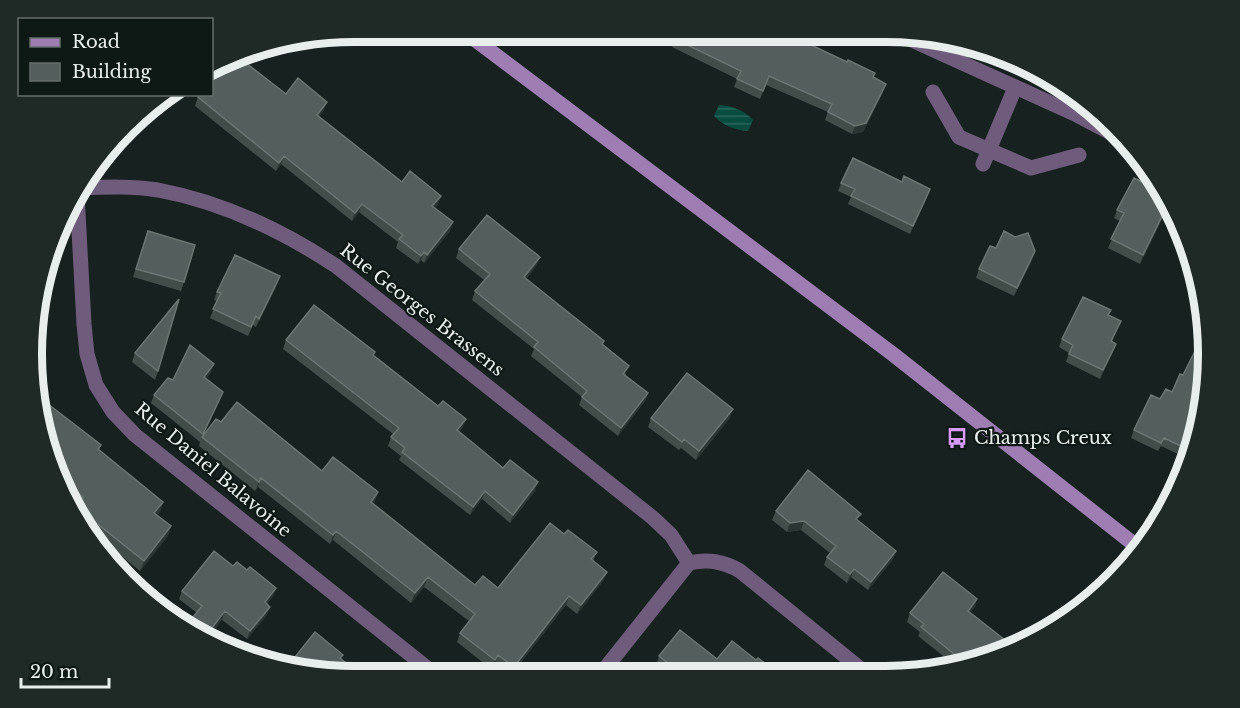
<svg xmlns="http://www.w3.org/2000/svg" width="1240" height="708" viewBox="0 0 1240 708" font-family="'Libre Baskerville',serif">
  <style>
    .water { fill: url(#water-rules) }
    .lines { fill: none; stroke-linecap: round; stroke-linejoin: round }
    .service { stroke: #6f5b7c; stroke-width: 15 }
    .minor { stroke: #6f5b7c; stroke-width: 15 }
    .secondary { stroke: #9e7db3; stroke-width: 15 }
    .wall { fill: #424d4a }
    .shaded-wall { fill: #2a3432 }
    .building { fill: #545e5c; stroke: #6b7572; stroke-width: 1.5 }
    .labels { text-anchor: middle; dominant-baseline: central; stroke-width: 4.5; stroke-linejoin: round; paint-order: stroke }
    .street-label { font-size: 18px; fill: #e7eeec; stroke: #0e1815 }
    .poi-label { font-size: 18px; fill: #e7eeec; stroke: #0e1815; text-anchor: start }
    .rim { fill: none; stroke: #e7eeec; stroke-width: 8 }
  </style>
  <defs>
    <pattern id="water-rules" width="6" height="5" patternUnits="userSpaceOnUse" patternTransform="scale(1.5)"><rect width="6" height="5" fill="#084c40"/><path d="M0 2.5h6" fill="none" stroke="#2c665c"/></pattern>
  </defs>
  <rect width="100%" height="100%" fill="#17211f"/>
  <path class="water" d="M719,105C733,106 743,110 753,120L748,131C735,130 724,126 714,116Z"/>
  <g class="lines">
    <path class="service" d="M933,92L959,137L1031,168L1079,155
      M983,164L1015,88"/>
    <path class="minor" d="M894,32L1077,115L1115,135
      M80,188C106,187 133,186 158,190C222,202 283,231 336,266L653,518L671,535L689,563
      M77,194L84,324L87,354L96,385L113,412L135,435L436,675
      M689,563C708,559 723,561 740,571L867,674
      M600,675L689,563"/>
    <path class="secondary" d="M465,32L894,355L1140,549"/>
  </g>
  <path class="wall" d="M666,32H792L790,35L873,77L883,92L863,132L852,134L825,120L828,112L766,85L760,99L734,87L737,79L672,47L676,37L665,33Z
    M286,94L324,110L319,117L402,182L441,196L438,204L435,208L450,231L424,263L421,260L418,264L396,248L398,242L359,212L352,221L281,164L276,171L195,106L198,97Z
    M902,182L930,189L910,234L848,204L851,197L838,191L841,183Z
    M1157,189L1167,209L1140,264L1108,248L1120,221L1114,218L1117,210Z
    M148,231L184,282L181,291L133,277Z
    M996,248L1032,260L1014,296L976,278L979,269Z
    M459,249L537,265L526,279L603,345L626,374V375L648,393L645,401L618,436L579,405L582,397L531,356L534,349L472,300L475,291L484,280L456,258Z
    M277,285L256,327L253,325L248,336L210,318L217,301L214,300L217,292Z
    M1109,315L1121,321L1112,342L1116,344L1113,352L1100,379L1066,362L1069,353L1059,347L1062,339Z
    M286,340L374,356L463,427L459,432L503,468L535,491L510,523L482,499L470,515L399,460L401,456L388,446L391,437L393,434L283,349Z
    M135,353L158,371L155,380L132,362Z
    M211,372L206,379L220,400L202,436L221,422L322,471L378,492L373,504L475,585L498,588L564,534L597,552L593,561L607,572L603,581L577,614L566,605L511,675H508L495,665L491,669L457,642L460,633L469,621L424,587L411,603L333,540L330,544L258,487L255,491L199,446L201,438L200,442L151,403L154,395L173,380Z
    M1183,375L1206,396L1189,445L1186,443L1180,455L1161,446L1158,451L1131,438L1134,430L1160,399L1172,392Z
    M38,400L101,445L99,450L163,502L160,512L157,515L171,526L168,536L140,571L89,530L75,508L77,505L69,498L56,477Z
    M651,418H730L696,460L681,448L679,450L648,427Z
    M776,511L859,521L896,551L893,559L868,590L851,577L847,583L824,565L827,557L830,553L801,530L787,532L772,520Z
    M233,566L247,570L276,588L273,596L267,604V615L247,639L222,620L197,613L179,599L182,591Z
    M977,599L974,608L970,613L990,659L954,668L951,665L952,663L918,636L920,632L907,622L910,613Z
    M659,656L756,660L779,674L668,675L656,665Z"/>
  <path class="shaded-wall" d="M886,84L883,92L863,132L852,134L855,126Z
    M327,102L324,110L314,124L317,115Z
    M284,156L281,164L276,171L279,163Z
    M930,189L927,198L910,234L913,226Z
    M441,196L438,204L429,215L432,206Z
    M362,204L359,212L352,221L355,213Z
    M1166,208L1167,209L1140,264L1143,255Z
    M453,222L450,231L424,263L427,255Z
    M1035,251L1032,260L1014,296L1017,288Z
    M424,252L421,260L418,264L421,256Z
    M540,257L537,265L521,285L524,277Z
    M280,276L277,285L256,327L259,319Z
    M1116,344L1113,352L1100,379L1103,370Z
    M214,364L211,372L201,385L204,377Z
    M223,392L220,400L200,442L203,434Z
    M648,393L645,401L618,436L621,428Z
    M733,409L730,418L696,460L699,451Z
    M466,419L463,427L454,439L457,430Z
    M1189,435L1186,443L1180,455L1183,447Z
    M261,478L258,487L255,491L259,482Z
    M538,482L535,491L510,523L513,515Z
    M485,491L482,499L470,515L473,507Z
    M378,492L375,502L367,511L371,502Z
    M163,502L160,512L151,523L154,513Z
    M804,521L801,530L787,532L790,523Z
    M171,526L168,536L140,571L144,561Z
    M336,531L333,540L330,544L333,535Z
    M896,551L893,559L868,590L871,582Z
    M854,569L851,577L847,583L850,574Z
    M607,572L603,581L577,614L581,605Z
    M428,577L424,587L411,603L415,593Z
    M276,588L273,596L262,610L265,602Z
    M569,596L566,605L511,675L514,667Z
    M977,599L974,608L965,619L968,611Z
    M270,607L267,615L247,639L250,631Z
    M225,611L222,620L207,640L204,638Z
    M498,655L495,665L491,669L495,660Z"/>
  <path class="building" d="M678,32H791L790,35L847,62L848,60L875,73L873,77L886,84L866,123L855,126L828,112L832,104L769,76L763,91L737,79L741,71L675,39Z
    M237,56L286,94L298,78L327,102L317,115L402,182L410,171L441,196L432,206L453,222L427,255L424,252L421,256L399,239L403,235L362,204L355,213L284,156L279,163L198,97L200,94H212V80L226,62Z
    M853,158L902,182L904,176L930,189L913,226L851,196L855,189L841,183Z
    M1134,178L1157,189L1166,208L1143,255L1111,239L1124,213L1117,210Z
    M487,215L540,257L524,277L604,341L602,344L629,366L623,374L648,393L621,428L582,397L587,391L534,347L538,342L475,291L490,274L459,249Z
    M148,231L195,245L184,282L136,269Z
    M1004,231L1015,237L1028,233L1035,251L1017,288L979,269L990,246L996,248Z
    M235,255L280,276L259,319L256,316L251,327L213,309L221,293L217,292Z
    M1083,297L1111,310L1108,315L1121,321L1111,341L1116,344L1103,370L1069,354L1073,345L1062,339Z
    M179,299L158,371L135,353Z
    M314,305L375,352L373,355L438,406L443,401L466,419L457,430L484,452L503,468L510,460L538,482L513,515L485,491L473,507L402,452L405,448L391,437L399,428L286,340Z
    M1202,337L1206,396L1192,437L1189,435L1183,447L1164,438L1161,443L1134,430L1151,395L1160,399L1166,389L1172,392L1180,374L1183,375Z
    M190,345L214,364L204,377L223,392L203,434L154,395L168,378L173,380Z
    M687,373L733,409L699,451L684,439L682,442L651,418Z
    M38,400L46,407L48,404L101,445L98,449L163,502L154,513L171,526L144,561L76,507L83,497L55,474Z
    M237,402L322,471L333,457L378,492L371,502L475,585L483,576L498,588L550,523L564,534L568,530L597,552L591,559L607,572L581,605L569,596L514,667L498,655L495,660L460,633L475,614L428,577L415,593L336,531L333,535L261,478L259,482L202,437L216,419L221,422Z
    M808,470L861,514L856,519L896,551L871,582L854,569L850,574L827,557L836,546L804,521L790,523L776,511Z
    M214,551L233,566L237,562L247,570L250,567L276,588L265,602L270,607L250,631L225,611L204,638L192,633L185,627L202,606L182,591Z
    M943,572L977,599L968,611L1014,647L990,659L965,665L954,657L955,655L921,627L924,624L910,613Z
    M680,630L717,659L732,641L756,660L758,658L779,674H720L711,667L705,675H682L659,656Z
    M315,632L343,655L340,658L362,676H333L287,667Z"/>
  <defs>
    <symbol id="bus-bare" viewBox="-9 -9 18 18"><path d="M-5-6H5V4H4V6H2V4H-2V6H-4V4H-5ZM-3.5-4V0h7V-4ZM-3.5 1.2v1.5H-2V1.2ZM2 1.2v1.5H3.5V1.2Z" fill="#d69bfa" stroke="#0e1815" stroke-width="2.5" paint-order="stroke"/></symbol>
  </defs>
  <g fill-rule="evenodd">
    <use href="#bus-bare" x="942" y="423" width="30" height="30"/>
  </g>
  <g class="labels">
    <g class="street-label">
      <text transform="translate(422 310) rotate(38)">Rue Georges Brassens</text>
      <text transform="translate(213 470) rotate(40)">Rue Daniel Balavoine</text>
    </g>
    <g class="poi-label">
      <text x="974" y="438">Champs Creux</text>
    </g>
  </g>
  <path d="M0 0H1240V708H0ZM354 42H886A312 312 0 0 1 1198 354V354A312 312 0 0 1 886 666H354A312 312 0 0 1 42 354V354A312 312 0 0 1 354 42Z" fill="#1f2926" fill-rule="evenodd"/>
  <path class="rim" d="M354 42H886A312 312 0 0 1 1198 354V354A312 312 0 0 1 886 666H354A312 312 0 0 1 42 354V354A312 312 0 0 1 354 42Z"/>
  <rect x="18" y="18" width="195" height="78" fill="#0e1815" stroke="#656e6b" stroke-width="1.5"/>
  <rect x="30" y="38" width="30" height="9" fill="#9e7db3" stroke="#656e6b" stroke-width="1.5"/>
  <text x="72" y="48" font-size="18" fill="#e7eeec">Road</text>
  <rect x="30" y="63" width="30" height="18" fill="#545e5c" stroke="#656e6b" stroke-width="1.5"/>
  <text x="72" y="78" font-size="18" fill="#e7eeec">Building</text>
  <path d="M21 678v9h88v-9" fill="none" stroke="#e7eeec" stroke-width="3"/>
  <text x="30" y="678" font-size="18" fill="#e7eeec" stroke="#0e1815" stroke-width="4.5" paint-order="stroke">20 m</text>
</svg>
